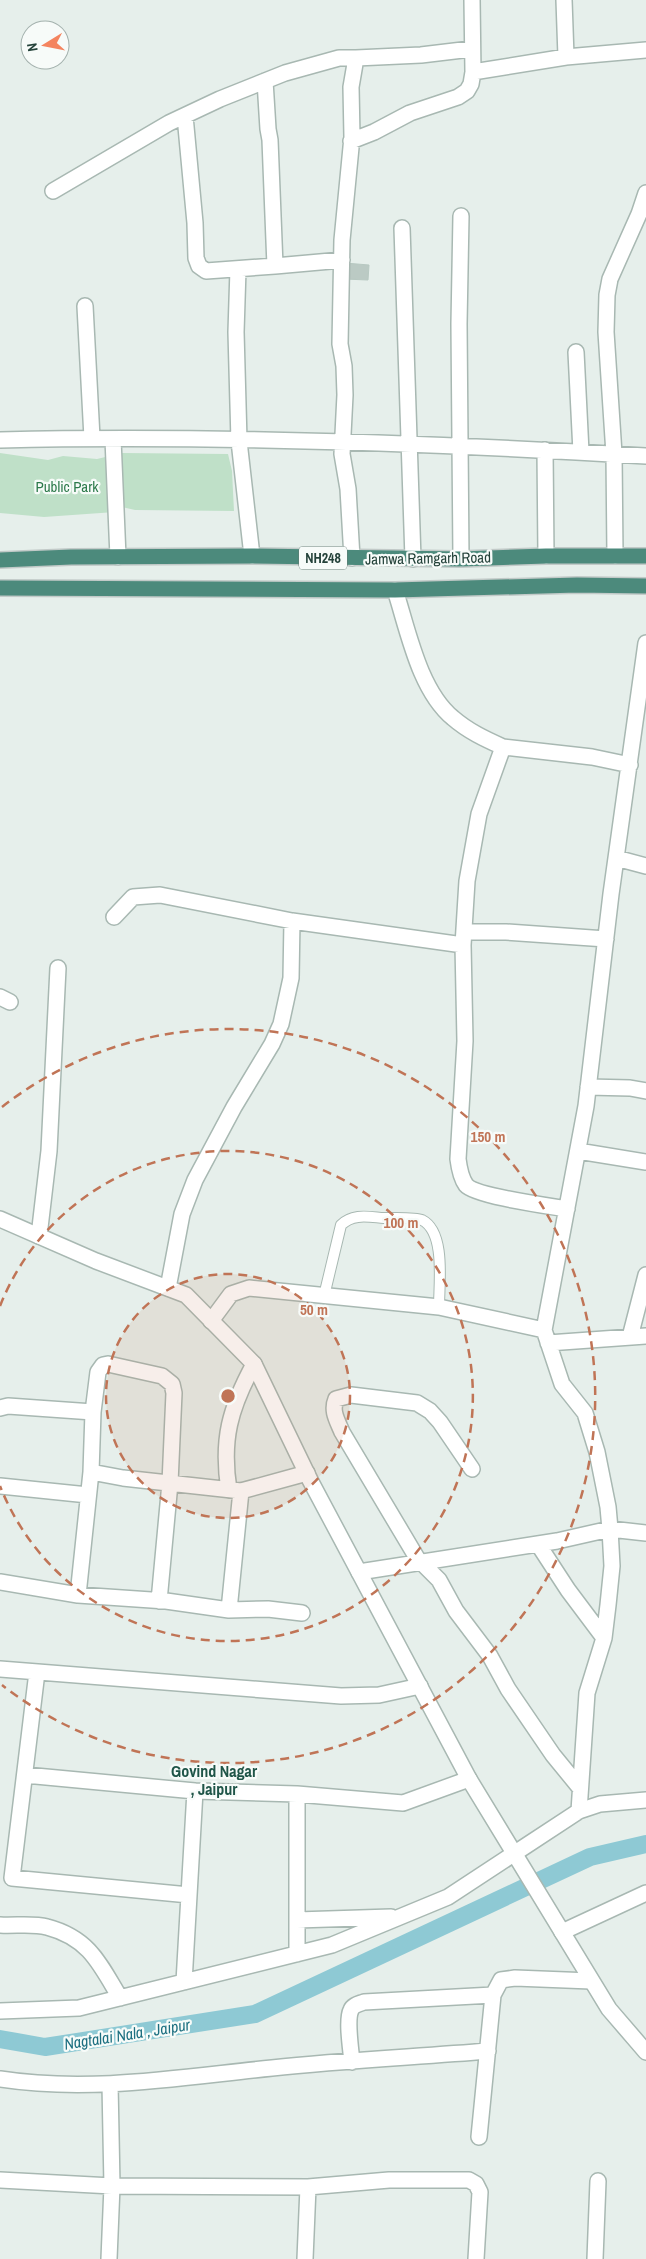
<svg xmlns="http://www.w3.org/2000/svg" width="646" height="2259" viewBox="0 0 646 2259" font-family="'Archivo Narrow',sans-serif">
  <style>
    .green { fill: #bfe0c8 }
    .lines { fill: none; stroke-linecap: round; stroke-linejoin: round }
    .canal { stroke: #8ec9d4; stroke-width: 18 }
    .building { fill: #bbcac4; stroke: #b8c9c2 }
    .service-casing { stroke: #a8b8b2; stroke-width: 12 }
    .minor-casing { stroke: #a8b8b2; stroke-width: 18 }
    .tertiary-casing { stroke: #a8b8b2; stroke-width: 18 }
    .trunk-casing { stroke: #c2cac8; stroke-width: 18 }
    .service { stroke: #fff; stroke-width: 10 }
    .minor { stroke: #fff; stroke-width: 15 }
    .tertiary { stroke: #fff; stroke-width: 15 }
    .trunk { stroke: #4c8a7c; stroke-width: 15 }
    .ring { fill: none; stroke: #c07456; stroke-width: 2.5; stroke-dasharray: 9 6 }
    .labels { text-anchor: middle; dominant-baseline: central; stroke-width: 4.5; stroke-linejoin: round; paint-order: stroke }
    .shield { fill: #f7fbf9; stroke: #637a73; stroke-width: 1 }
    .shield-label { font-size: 14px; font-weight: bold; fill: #24423a }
    .park-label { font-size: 15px; fill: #2d7a4b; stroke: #f7fbf9 }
    .street-label { font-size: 15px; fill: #24423a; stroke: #f7fbf9 }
    .neighbourhood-label { font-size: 16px; font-weight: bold; fill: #1f5548; stroke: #f7fbf9 }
    .water-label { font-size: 16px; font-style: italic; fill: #1c6f80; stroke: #f7fbf9 }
    .centre { fill: #c07456; stroke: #f7fbf9; stroke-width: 2.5 }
    .ring-label { font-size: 15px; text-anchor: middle; font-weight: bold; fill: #c07456; stroke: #f7fbf9; stroke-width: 4.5; stroke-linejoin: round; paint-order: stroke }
  </style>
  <rect width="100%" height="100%" fill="#e6efeb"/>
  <path class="green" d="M0,453L48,460L63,456L97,459L122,453L228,454L232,471L234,511L135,510L122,507L115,512L44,517L0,513Z"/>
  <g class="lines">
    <path class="canal" d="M0,2039L45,2047L255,2014L590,1857L646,1844"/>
  </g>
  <path class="building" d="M345,263L369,265L368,280L344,279Z"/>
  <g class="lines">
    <defs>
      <path id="service" d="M324,1296L341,1225C353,1213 369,1217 384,1218C393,1218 415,1217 422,1220C446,1232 439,1284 439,1307"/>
      <path id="minor" d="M472,0L473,72L566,57L646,50
        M564,0L566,57
        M185,116L195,223L196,258L199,266L206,271L275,266L270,140L268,129L265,81
        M351,141L374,132L410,113L458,97L467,91L471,84L473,72
        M53,191L169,123L220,99L285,73L339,58H356
        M402,228L413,559
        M275,266L342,260
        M238,269L236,332L239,441L252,556
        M85,306L92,438
        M576,352L581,452
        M113,439L118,557
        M0,440C215,435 431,443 646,456
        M545,450L546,556
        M615,556L614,454L606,332L607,295L610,279L639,214L646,193
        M352,558L348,489L342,454L345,395L344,366L340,344L342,240L352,137L351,87L356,58L421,55L471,49
        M461,559L459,324L461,216
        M395,590C408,630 419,690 453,718C468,731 485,739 503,747
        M616,858L646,866
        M114,917L133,897L160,895L292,921L463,945
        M464,932H506L606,939
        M0,997L10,1002
        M588,1087L630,1088L646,1091
        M578,1151L646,1162
        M567,1209C549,1206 475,1196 466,1185C461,1178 459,1167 458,1159L465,1041L463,945L467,881L479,814L503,747L592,757L630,765
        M39,1236L49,1151L58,968
        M168,1288L182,1214L195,1180L234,1107L272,1044L281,1024L291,978L292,921
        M211,1321L231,1294L249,1288L439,1307L544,1330L586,1106L611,894L646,643
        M544,1330L562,1384L585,1413L597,1452L608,1507L610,1529L612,1566L608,1605L604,1638L587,1693L579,1811
        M630,1337L646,1275
        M548,1343L646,1336
        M0,1408L8,1406L93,1412L91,1472L78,1595
        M93,1412L98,1372L103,1365L108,1364L162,1376L172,1384L174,1393L170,1483L159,1601
        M472,1469L440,1422L430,1411L417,1403L351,1395L336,1399C331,1411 337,1420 342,1432L417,1558L439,1580L456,1611L490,1656L508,1689L553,1755L580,1788
        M91,1472L123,1478L241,1491
        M0,1486L88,1495
        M229,1490C221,1440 230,1408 254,1364
        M538,1544L568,1590L604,1638
        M359,1572L557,1541L610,1529L646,1533
        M0,1582L78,1595L166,1601L229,1610L268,1609L302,1613
        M229,1610L241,1491L307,1473
        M0,1669L341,1696L379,1695L420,1686
        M37,1672L12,1878L189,1895
        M25,1775L195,1791L184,1982
        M195,1791L297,1794V1954
        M297,1794L403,1803L469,1779
        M297,1920L391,1917
        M0,1925C15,1926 33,1923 47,1927C89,1938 100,1964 120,1998
        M562,1932L646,1893
        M0,2011L79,2008L332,1945L448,1897L579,1811L600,1804L646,1800
        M352,2062C351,2050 346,2020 351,2010C353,2005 359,2004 364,2002L493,1995
        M0,2079C90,2093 182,2077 272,2068C344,2060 416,2057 488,2051
        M479,2137L493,1995L501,1980L515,1978L591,1981
        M0,2180L112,2186L308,2187L389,2180H469L476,2184L480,2192L476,2259
        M109,2259L112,2186L110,2084
        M305,2259L308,2187
        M595,2259L598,2181"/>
      <path id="tertiary" d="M0,1219L96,1261L186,1295L254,1364L310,1480L469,1779L609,2009L646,2052"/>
      <path id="trunk" d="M0,560L71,557L252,556L461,559L546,556H646
        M0,588L395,590L577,585L646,586"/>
    </defs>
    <use href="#service" class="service-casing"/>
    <use href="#minor" class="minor-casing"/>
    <use href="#tertiary" class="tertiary-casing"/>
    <use href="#trunk" class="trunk-casing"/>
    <use href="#service" class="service"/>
    <use href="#minor" class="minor"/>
    <use href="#tertiary" class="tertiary"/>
    <use href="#trunk" class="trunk"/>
  </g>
  <circle cx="228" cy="1396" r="122" fill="#c07456" fill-opacity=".12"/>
  <g class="ring">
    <circle cx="228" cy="1396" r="122"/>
    <path d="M0 1306A245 245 0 1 1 0 1486"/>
    <path d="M2 1107A367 367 0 1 1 2 1685"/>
  </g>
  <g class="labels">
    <rect class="shield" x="299" y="546.5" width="48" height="23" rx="4"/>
    <g class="shield-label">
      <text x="323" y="558">NH248</text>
    </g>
    <g class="park-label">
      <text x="67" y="486">Public Park</text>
    </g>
    <g class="street-label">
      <text transform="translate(428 558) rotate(-1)">Jamwa Ramgarh Road</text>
    </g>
    <g class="neighbourhood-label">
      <text x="214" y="1771">Govind Nagar<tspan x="214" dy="18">, Jaipur</tspan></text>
    </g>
    <g class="water-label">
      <text transform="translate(127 2034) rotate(-9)">Nagtalai Nala , Jaipur</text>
    </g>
  </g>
  <circle cx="228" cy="1396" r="8" class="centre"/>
  <g class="ring-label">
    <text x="488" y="1142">150 m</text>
    <text x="401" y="1228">100 m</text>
    <text x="314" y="1315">50 m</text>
  </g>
  <g transform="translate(45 45) rotate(260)"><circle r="24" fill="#f7fbf9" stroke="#a3b1ad"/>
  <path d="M0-4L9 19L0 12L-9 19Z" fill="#f4845f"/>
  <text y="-8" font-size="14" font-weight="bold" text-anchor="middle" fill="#24423a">N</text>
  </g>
</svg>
